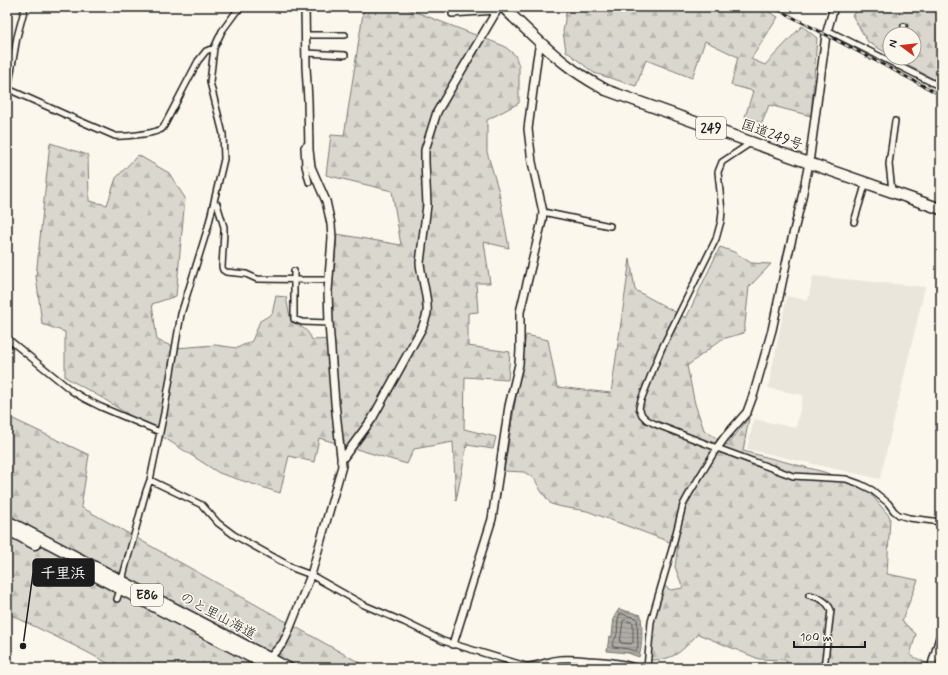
<svg xmlns="http://www.w3.org/2000/svg" width="948" height="675" viewBox="0 0 948 675" font-family="Mynerve,'Klee One',sans-serif">
  <style>
    .built { fill: #eae6dc }
    .forest { fill: url(#forest-firs); stroke: #7b7a75 }
    .water { fill: url(#water-rules); stroke: #74726e }
    .lines { fill: none; stroke-linecap: round; stroke-linejoin: round }
    .shore { stroke: #575653; stroke-width: 1 }
    .street-casing { stroke: #1c1c1c; stroke-width: 8 }
    .secondary-casing { stroke: #1c1c1c; stroke-width: 10 }
    .highway-casing { stroke: #1c1c1c; stroke-width: 13 }
    .street { stroke: #fbf7ec; stroke-width: 5 }
    .secondary { stroke: #fbf7ec; stroke-width: 7 }
    .highway { stroke: #fbf7ec; stroke-width: 10 }
    .rail-casing { stroke: #1c1c1c; stroke-width: 3 }
    .rail { stroke: #fbf7ec; stroke-width: 1.5; stroke-dasharray: 4.5; stroke-linecap: butt }
    .labels { text-anchor: middle; dominant-baseline: central; stroke-width: 3.5; stroke-linejoin: round; paint-order: stroke }
    .shield { fill: #fbf7ec; stroke: #5f5e5a; stroke-width: 1 }
    .shield-label { font-size: 13px; font-weight: bold; fill: #1c1c1c }
    .street-label { font-size: 14px; fill: #1c1c1c; stroke: #fbf7ec }
    .leader { fill: none; stroke: #1c1c1c; stroke-width: 1.5 }
    .callout-dot { fill: #1c1c1c; stroke: #fbf7ec; stroke-width: 1.5 }
    .callout { fill: #1c1c1c; stroke: #1c1c1c; stroke-width: 1.5 }
    .callout-label { font-size: 15px; text-anchor: middle; font-weight: bold; fill: #fff }
  </style>
  <defs>
    <pattern id="forest-firs" width="22" height="20" patternUnits="userSpaceOnUse"><rect width="22" height="20" fill="#dad7ce"/><path d="M5 1l3.5 6h-7zM16 11l3.5 6h-7z" fill="#bab8b0"/></pattern>
    <pattern id="water-rules" width="6" height="5" patternUnits="userSpaceOnUse"><rect width="6" height="5" fill="#afaca5"/><path d="M0 2.5h6" fill="none" stroke="#96938d"/></pattern>
  </defs>
  <rect width="100%" height="100%" fill="#fbf7ec"/>
  <filter id="ink" filterUnits="userSpaceOnUse"><feTurbulence type="fractalNoise" baseFrequency=".025" numOctaves="2"/><feDisplacementMap in="SourceGraphic" scale="8" xChannelSelector="R" yChannelSelector="G"/><feConvolveMatrix kernelMatrix="1 2 1 2 8 2 1 2 1" color-interpolation-filters="sRGB"/></filter>
  <g filter="url(#ink)">
    <path class="built" d="M813,276L925,287L880,479L747,449L754,419L796,428L803,395L768,388L787,296L808,300Z"/>
    <path class="forest" d="M364,7H403L504,46L515,55L519,66V103L487,120V152L499,192L509,248L484,242L490,283H476L478,312L468,313V346L510,352L508,380L465,377L464,429L496,437L493,449L467,445L456,501L453,442L414,449L407,464L319,438L314,462L289,456L280,493L219,473L104,399L65,377V332L42,324L36,276L50,143L88,155L89,201L107,205L116,178L138,155L169,173L185,198L176,296L152,304L157,340L176,348L215,345L237,348L252,341L260,321L272,314L276,296L286,297L291,322C301,326 308,329 312,340L333,339L331,301L337,234L401,245L392,191L326,175L331,135L344,136Z
      M567,7H760L778,17L751,59L765,65L802,26L817,38L811,116L769,105L762,123L745,117L753,91L731,85L738,57L705,41L692,78L646,60L636,86L594,73L566,51L563,32Z
      M862,7H941V83L894,58H914V34H890V55L868,42L852,15Z
      M720,247L734,252L751,263L771,264L749,287L744,333L722,339L687,366L695,404L704,430L727,445L749,418L743,451L824,472L865,487L890,517L887,574L918,580L902,621L916,634L910,655L926,663L925,668H788L786,660L759,659L698,634C681,651 676,660 650,660L653,623L664,586L671,590L683,588L675,567L678,545L587,511L562,507L551,504L541,491L534,478L524,472L504,471L526,335L548,340L557,387L611,393L630,259L635,290L686,318Z
      M7,416L89,455L81,507L369,668H117L79,648L7,613Z"/>
    <path class="water" d="M619,609L641,615C642,630 643,643 639,657L628,653L607,651L609,637L612,636L614,617Z"/>
    <g class="lines">
      <path class="shore" d="M620,614H622L636,618L637,619L638,646L636,651L628,649L614,647L612,646C613,642 614,641 616,637C619,630 616,621 620,614Z
        M625,620L631,622L633,623V642L631,644L621,643L620,642L623,621Z"/>
      <defs>
        <path id="street" d="M452,14L496,11
          M827,30L941,87
          M903,34L904,26
          M306,35H345
          M306,53L345,55
          M898,66L899,58
          M8,89L73,118L115,136C123,137 152,134 159,130C161,130 163,128 164,126L198,61L206,51L214,48
          M7,95L17,37L25,7
          M752,142L722,162L718,172L722,211L721,221L716,239L661,350L641,400L639,408L642,415L647,420L655,424L717,448L793,476L846,479L860,484L872,490L888,503L894,511L899,515L909,518L941,522
          M309,143L304,147L305,166L309,182
          M892,191L889,164L895,121
          M214,204H217L224,227V232L222,267L223,270L226,272L246,274L257,279L329,280
          M543,212L610,226
          M854,222L866,182
          M294,271V319L302,322L329,323
          M7,338L72,391L85,399L101,407L160,432
          M150,480L202,505L218,523L234,535L295,569L311,575L364,605L404,622L443,641L526,666C539,666 548,660 560,659C569,658 579,659 588,660C606,661 622,662 638,668
          M123,576L146,491L150,480L164,413L181,314L208,227L224,159L223,134L210,82L214,48L222,31L236,12L242,7
          M809,595C819,597 827,601 831,610L824,668
          M117,599L119,593
          M647,668L651,622L655,607L672,549L683,505L689,494L717,448"/>
        <path id="secondary" d="M717,448L725,437L747,412L754,393L772,330L788,255L801,202L809,163L826,35L834,7
          M341,461L372,419L422,328C424,323 426,318 427,313C429,300 421,277 420,263L427,205L425,162V150L437,112L499,7
          M453,644L492,519L509,406L519,364L520,350V312L542,221L543,212L532,162L528,129L537,59L540,42
          M273,654L283,643L287,635L311,575L342,466L335,403L329,323L328,291L332,238L331,224L326,201L311,167L309,150L308,100L306,67L305,7
          M931,668L941,634"/>
        <path id="highway" d="M503,7C524,27 544,48 567,65C579,75 592,82 606,90L809,163L941,209
          M7,521L288,668
          M7,529L35,544
          M75,565L272,668"/>
      </defs>
      <use href="#street" class="street-casing"/>
      <use href="#secondary" class="secondary-casing"/>
      <use href="#highway" class="highway-casing"/>
      <use href="#street" class="street"/>
      <use href="#secondary" class="secondary"/>
      <use href="#highway" class="highway"/>
      <defs>
        <path id="rail" d="M773,7L941,95"/>
      </defs>
      <use href="#rail" class="rail-casing"/>
      <use href="#rail" class="rail"/>
    </g>
  </g>
  <g class="labels">
    <g class="shield">
      <rect x="696" y="117" width="30" height="22" rx="3"/>
      <rect x="131" y="584" width="32" height="22" rx="3"/>
    </g>
    <g class="shield-label">
      <text x="711" y="128">249</text>
      <text x="147" y="595">E86</text>
    </g>
    <g class="street-label">
      <text transform="translate(772 135) rotate(20)">国道249号</text>
      <text transform="translate(218 616) rotate(28)">のと里山海道</text>
    </g>
  </g>
  <path class="leader" d="M23 646L33 573"/>
  <circle class="callout-dot" cx="23" cy="646" r="4"/>
  <rect class="callout" x="33" y="559" width="61" height="27" rx="4"/>
  <g class="callout-label">
    <text x="63" y="578">千里浜</text>
  </g>
  <rect width="948" height="675" fill="none" stroke="#fbf7ec" stroke-width="24"/>
  <rect x="12" y="12" width="924" height="651" fill="none" stroke="#1c1c1c" stroke-width="1.5" filter="url(#ink)"/>
  <g transform="translate(902 46) rotate(285)"><circle r="19" fill="#fbf7ec" stroke="#a29f99"/>
  <path d="M0-3L7 15L0 10L-7 15Z" fill="#c8321e"/>
  <text y="-6" font-size="11" font-weight="bold" text-anchor="middle" fill="#1c1c1c">N</text>
  </g>
  <path d="M794 641v6h71v-6" fill="none" stroke="#1c1c1c" stroke-width="2"/>
  <text x="800" y="641" font-size="12" fill="#1c1c1c" stroke="#fbf7ec" stroke-width="3" paint-order="stroke">100 m</text>
</svg>
